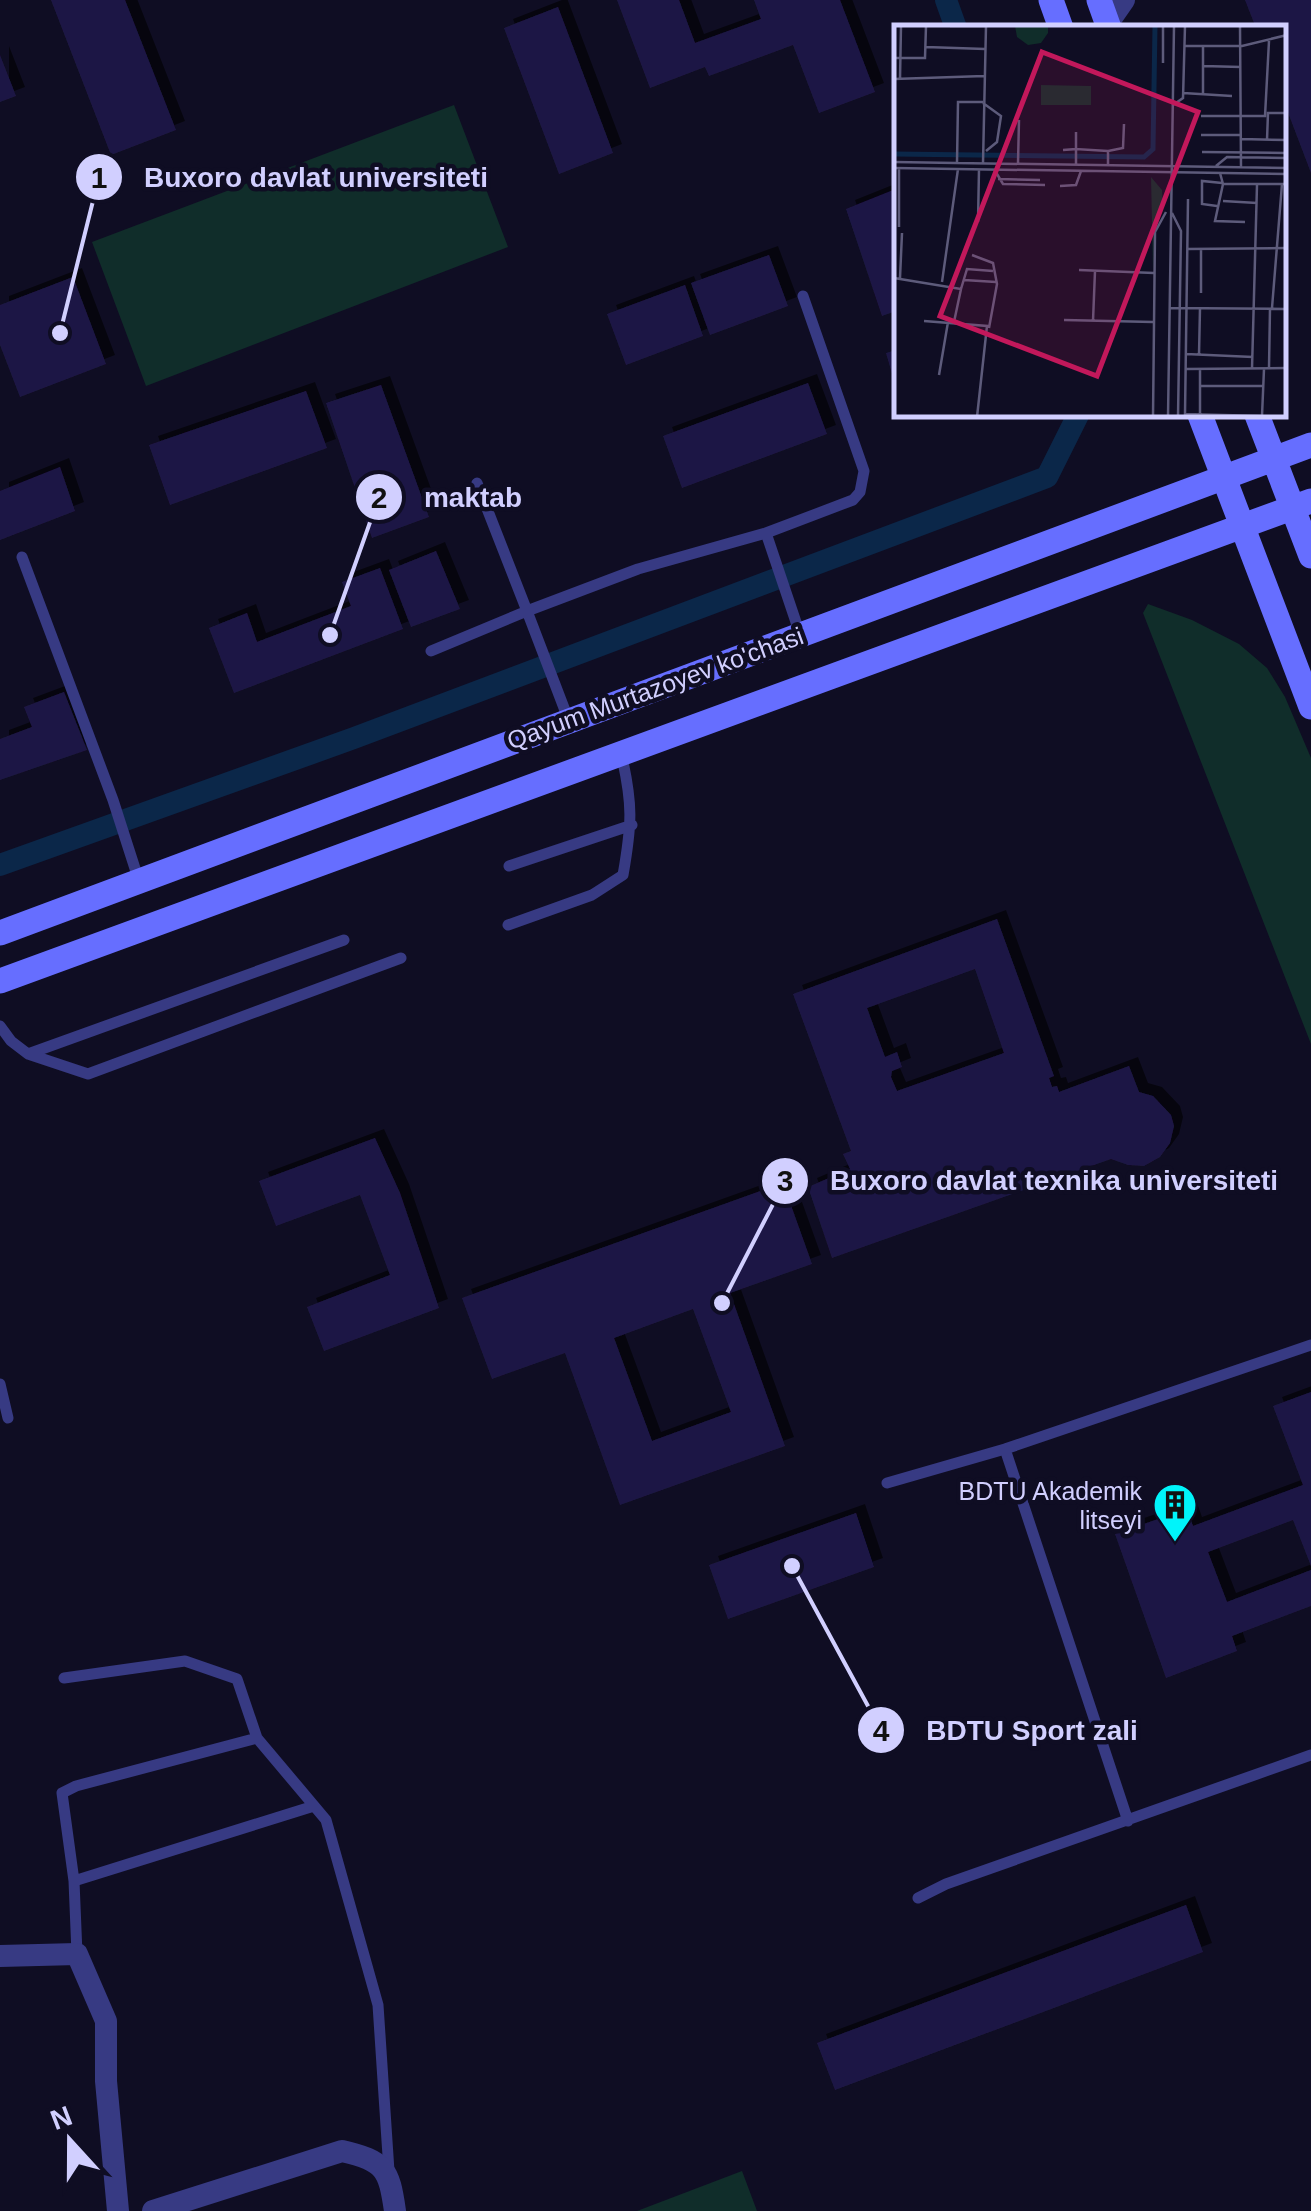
<svg xmlns="http://www.w3.org/2000/svg" width="1311" height="2211" viewBox="0 0 1311 2211" font-family="Helvetica,sans-serif">
  <style>
    .green { fill: #102d2a }
    .lines { fill: none; stroke-linecap: round; stroke-linejoin: round }
    .canal { stroke: #0b2749; stroke-width: 22 }
    .building { fill: #1e1944; fill-rule: evenodd; filter: url(#shadow) }
    .lane { stroke: #373a83; stroke-width: 11 }
    .street { stroke: #373a83; stroke-width: 22 }
    .secondary { stroke: #666eff; stroke-width: 25 }
    .labels { text-anchor: middle; dominant-baseline: central; stroke-width: 9; stroke-linejoin: round; paint-order: stroke }
    .street-label { font-size: 25px; fill: #d1cfff; stroke: #0f0d23 }
    .poi-label { font-size: 25px; fill: #d1cfff; stroke: #0f0d23; text-anchor: end }
    .inset-river { fill: none; stroke: #0b2749; stroke-width: 5 }
    .inset-road { fill: none; stroke: #5d5b7b; stroke-width: 2.5 }
    .view { fill: #c2185b; fill-opacity: 0.15; stroke: #c2185b; stroke-width: 5 }
    .inset-edge { fill: none; stroke: #d1cfff; stroke-width: 5 }
    .leader { fill: none; stroke: #d1cfff; stroke-width: 4 }
    .callout-dot { fill: #d1cfff; stroke: #0f0d23; stroke-width: 4 }
    .mark-label { font-size: 30px; text-anchor: middle; font-weight: bold; fill: #111 }
    .callout-label { font-size: 28px; text-anchor: middle; font-weight: bold; fill: #d1cfff; stroke: #0f0d23; stroke-width: 9; stroke-linejoin: round; paint-order: stroke }
  </style>
  <defs>
    <filter id="shadow"><feDropShadow dx="9" dy="-9" stdDeviation="0" flood-color="#0009"/></filter>
  </defs>
  <rect width="100%" height="100%" fill="#0f0d23"/>
  <path class="green" d="M454,105L508,247L146,386L92,242Z
    M1148,604L1192,620L1239,644L1267,668L1285,697L1311,758V1044L1143,613Z
    M742,2171L757,2211H637Z"/>
  <g class="lines">
    <path class="canal" d="M946,0L956,28
      M0,865L354,738L1047,477L1078,415"/>
  </g>
  <path class="building" d="M51,0H125L176,130L111,155Z
    M617,0H679L695,43L761,19L754,0H840L875,92L819,113L793,45L709,76L705,67L650,88Z
    M1245,0H1311V173L1284,102V28H1256Z
    M558,7L613,153L559,174L504,28Z
    M0,55L16,96L0,102Z
    M896,189V311L882,316L846,209Z
    M769,255L788,306L710,335L691,283Z
    M73,277L106,364L20,397L0,345V305Z
    M685,285L703,336L626,365L607,314Z
    M896,350V376L893,377L886,353Z
    M808,383L827,434L682,488L663,436Z
    M381,385L429,517L372,538L326,403Z
    M306,391L327,448L170,505L149,445Z
    M60,467L75,511L0,540V491Z
    M436,551L460,609L411,627L389,570Z
    M380,568L403,629L234,693L209,628L247,613L257,642L351,606L342,582Z
    M64,692L87,750L0,780V739L32,727L24,707Z
    M997,919L1054,1076L1049,1078L1052,1087L1057,1086L1059,1092L1129,1066L1139,1092L1153,1096L1171,1115L1174,1126L1170,1143L1160,1157L1144,1166L1128,1165L1111,1159L832,1258L808,1187L850,1169L843,1154L851,1151L793,994ZM975,969L1004,1053L897,1091L891,1077L892,1071L902,1067L897,1052L885,1057L867,1008Z
    M375,1138L400,1193L439,1308L324,1351L307,1307L390,1275L360,1195L276,1226L259,1181Z
    M783,1183L812,1264L730,1293L785,1446L620,1505L565,1353L492,1379L462,1298ZM693,1309L731,1412L652,1441L614,1338Z
    M1311,1392V1566L1293,1520L1208,1552L1227,1602L1311,1570V1606L1232,1636L1237,1651L1166,1678L1115,1534L1187,1509L1193,1526L1303,1485L1273,1406Z
    M856,1513L874,1567L728,1619L709,1565Z
    M1186,1905L1203,1952L835,2090L817,2043Z"/>
  <g class="lines">
    <path class="lane" d="M22,557L113,800L139,881
      M800,634L766,533L853,500L860,492L864,471L803,296
      M431,651L527,611L477,483
      M569,721L527,611L638,569L766,533
      M509,866L632,825
      M508,925L592,895L623,875C632,824 633,804 621,753
      M0,1026L11,1041L28,1054L88,1074L401,958
      M28,1054L344,940
      M0,1384L8,1418
      M1005,1449L1128,1821
      M887,1483L1005,1449L1311,1345
      M64,1678L185,1661L237,1679L257,1738L326,1820L378,2005L389,2171
      M74,1881L314,1806
      M918,1898L946,1884L1311,1755
      M77,1954L74,1881L62,1793L76,1786L257,1738"/>
    <path class="street" d="M1108,23L1124,0
      M0,1956L77,1954L106,2021V2081L118,2211
      M153,2211L342,2151C385,2161 389,2169 395,2211"/>
    <path class="secondary" d="M1051,0L1061,28
      M1099,0L1109,28
      M1200,415L1311,707
      M1257,415L1311,556
      M0,933L1311,445
      M0,981L1311,501"/>
  </g>
  <defs>
    <symbol id="building-pin" viewBox="-11 -11 22 30"><path d="M0 17L-7.5 6A9.5 9.5 0 1 1 7.5 6Z" fill="#00f4fa" stroke="#0f0d23"/><path d="M-4-6H4V6H1V3H-1V6H-4ZM-2.5-4.3h1.7v1.8h-1.7ZM.8-4.3h1.7v1.8H.8ZM-2.5-1h1.7V.8h-1.7ZM.8-1h1.7V.8H.8Z" fill="#111"/></symbol>
  </defs>
  <g fill-rule="evenodd">
    <use href="#building-pin" x="1150" y="1480" width="50" height="68"/>
  </g>
  <g class="labels">
    <g class="street-label">
      <text transform="translate(655 688) rotate(-20)">Qayum Murtazoyev ko'chasi</text>
    </g>
    <g class="poi-label">
      <text x="1142" y="1491">BDTU Akademik<tspan x="1142" dy="29">litseyi</tspan></text>
    </g>
  </g>
  <g transform="translate(894 25)">
    <rect width="392" height="392" fill="#0f0d23"/>
    <path d="M121,1H154V8L147,18L134,20L123,12ZM147,60L197,61V80H147ZM257,152L268,165L269,186L260,203L259,247Z" fill="#102d2a"/>
    <path class="inset-river" d="M0,129L250,132L259,124L261,1"/>
    <path class="inset-road" d="M56,1H92M346,1L347,142M269,2V38M290,21H348L393,10M32,22L91,24M0,33H31L32,1M309,41L347,42M0,54L90,51M6,54L7,1M289,68L338,71M309,68V21M89,78L107,91L103,117L92,126M279,80L289,73L291,1M307,91H371L375,16M307,110H346M347,114L393,115M373,115L374,88H393M169,125L182,124V107M308,127L393,128M0,137L393,143M63,138L64,77H89M89,138L92,1M124,138L125,95M182,139V124L214,126M214,140V126L229,123L230,99M322,141L333,132L393,133M0,143L393,149M100,144L109,159L151,160M326,148L329,159H393M104,154L146,155M329,159L321,196L351,197M166,161L182,160L187,146M294,174L291,389L368,391L370,344M329,176L363,178M323,181L308,179V156L328,158M278,188L287,206L284,392M84,197L85,144M5,202V143M293,224L393,223M78,230L99,238L103,259L95,303M185,245L260,248M0,253L67,264L60,297M6,253L8,208M70,255L102,257M48,257L64,144M67,264L73,244L99,246M307,268V224M276,283L393,284M378,283L388,159M170,295L259,297M30,296L93,301L83,392M199,296L201,246M292,329L359,332M305,330L306,283M375,343L376,283M292,344L393,343M306,344V389M358,344L363,160M45,350L54,297M306,361H369M259,392L261,207L272,187M274,392L280,1"/>
    <path class="view" d="M148,27L304,87L203,351L46,291Z"/>
    <rect width="392" height="392" class="inset-edge"/>
  </g>
  <path class="leader" d="M60 333L99 177M330 635L379 497M722 1303L785 1181M792 1566L881 1730"/>
  <g class="callout-dot">
    <circle cx="60" cy="333" r="10"/>
    <circle cx="330" cy="635" r="10"/>
    <circle cx="722" cy="1303" r="10"/>
    <circle cx="792" cy="1566" r="10"/>
    <circle cx="99" cy="177" r="25"/>
    <circle cx="379" cy="497" r="25"/>
    <circle cx="785" cy="1181" r="25"/>
    <circle cx="881" cy="1730" r="25"/>
  </g>
  <g class="mark-label">
    <text x="99" y="188">1</text>
    <text x="379" y="508">2</text>
    <text x="785" y="1191">3</text>
    <text x="881" y="1741">4</text>
  </g>
  <g class="callout-label">
    <text x="316" y="187">Buxoro davlat universiteti</text>
    <text x="473" y="507">maktab</text>
    <text x="1054" y="1190">Buxoro davlat texnika universiteti</text>
    <text x="1032" y="1740">BDTU Sport zali</text>
  </g>
  <g transform="translate(70 2141) rotate(339)" stroke="#0f0d23" stroke-width="8" paint-order="stroke">
  <path d="M0-8L18 38L0 25L-18 38Z" fill="#d1cfff"/>
  <text y="-15" font-size="28" font-weight="bold" text-anchor="middle" fill="#d1cfff">N</text>
  </g>
</svg>
